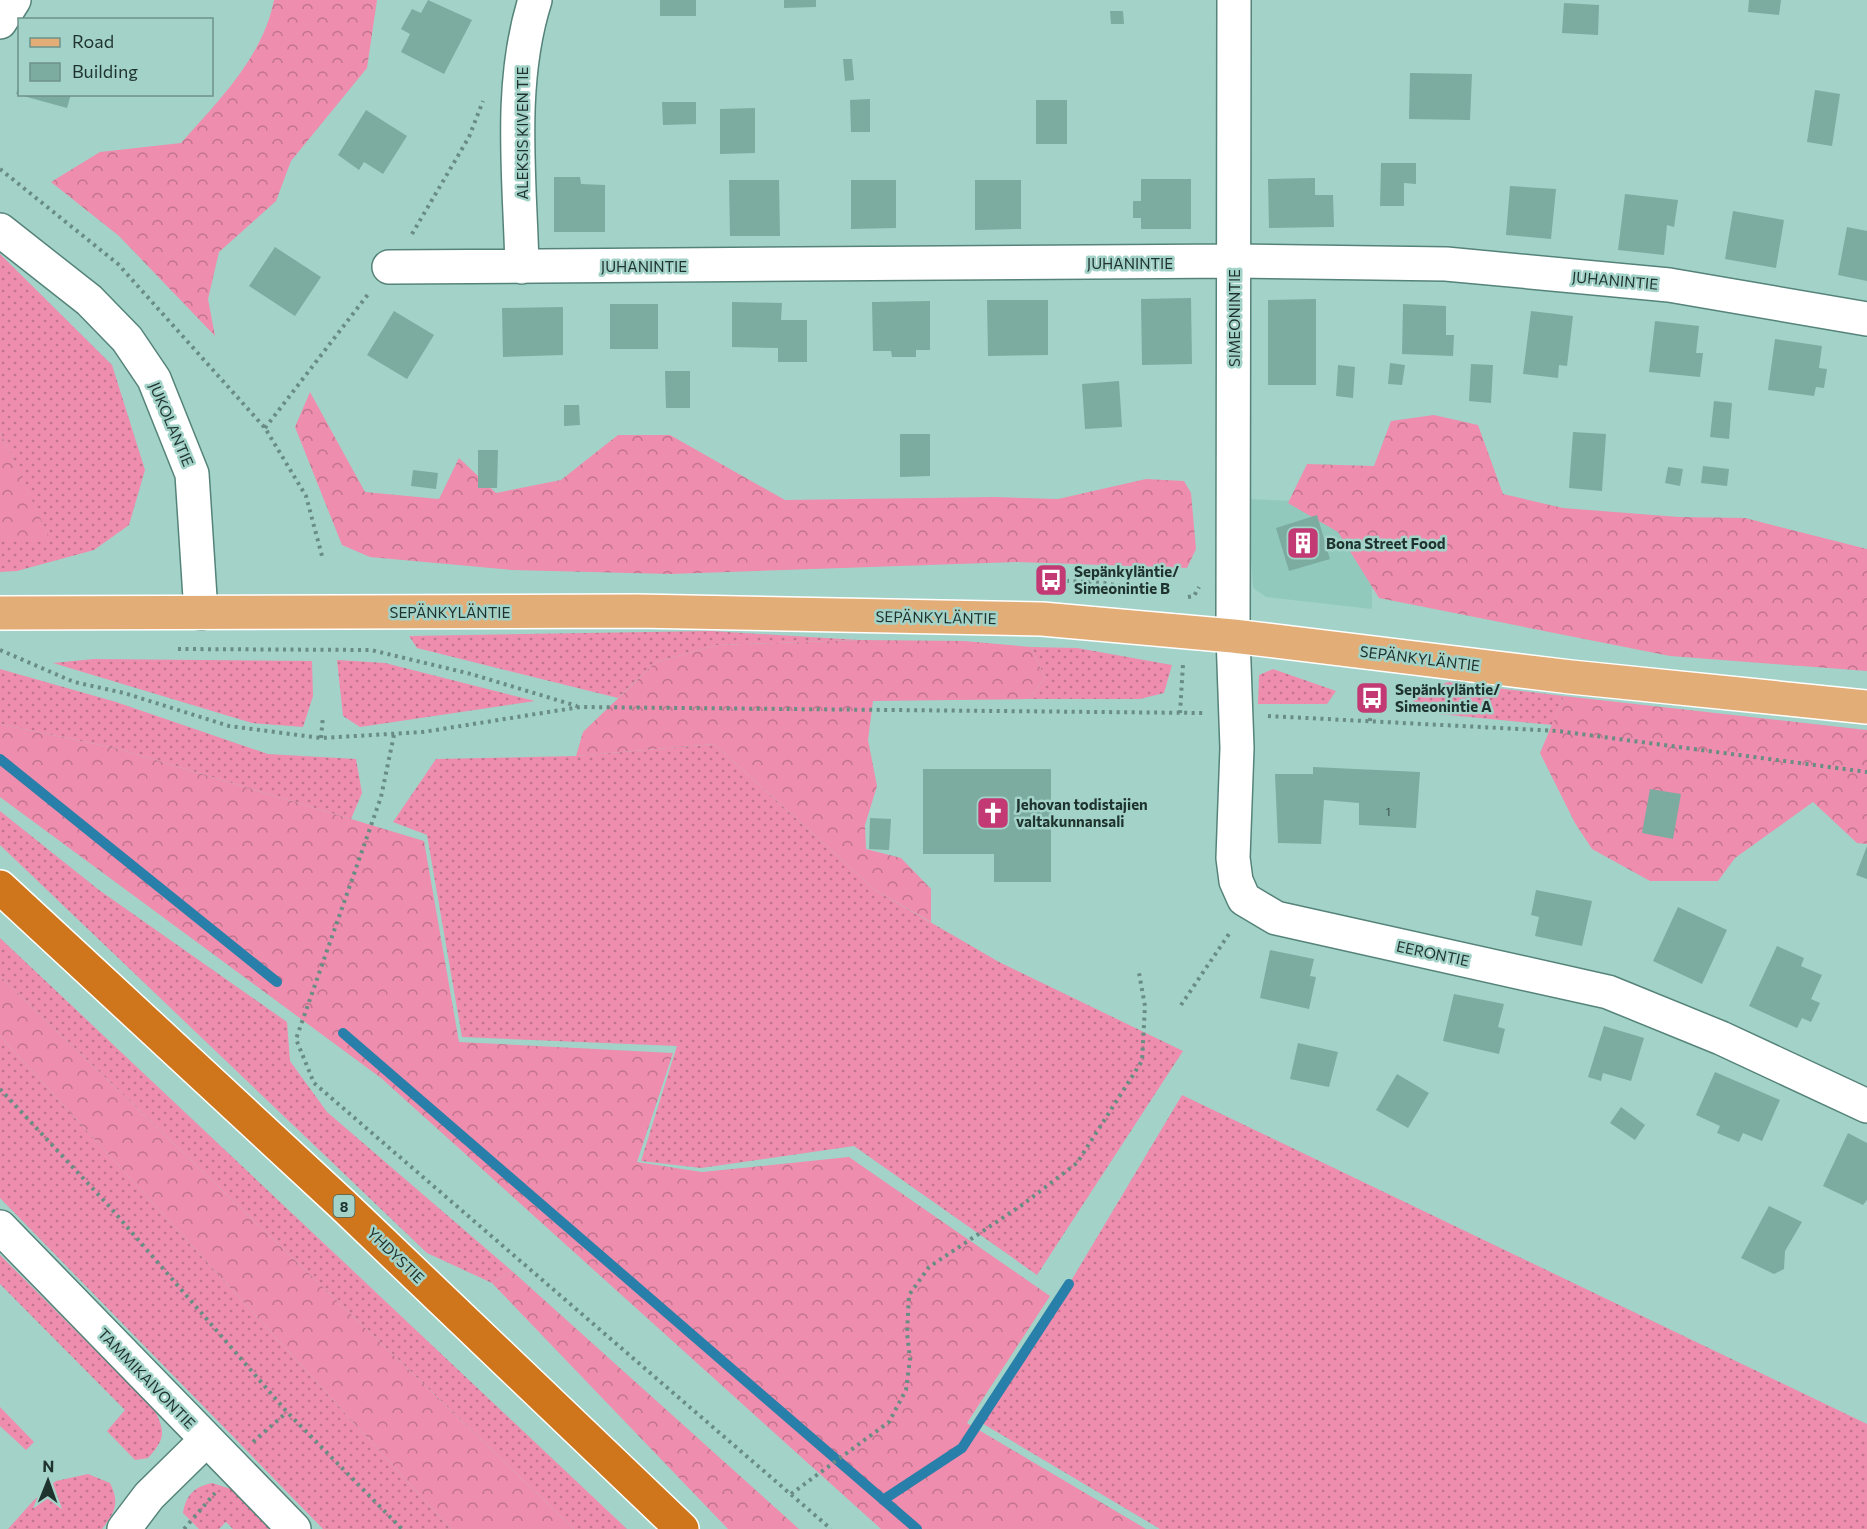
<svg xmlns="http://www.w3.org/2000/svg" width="1867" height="1529" viewBox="0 0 1867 1529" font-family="Commissioner,sans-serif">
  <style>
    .built { fill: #91cabd }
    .grass { fill: url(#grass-dots) }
    .forest { fill: url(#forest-crowns) }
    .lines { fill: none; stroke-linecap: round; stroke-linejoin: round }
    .stream { stroke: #287faa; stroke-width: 10 }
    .building { fill: #7caba0 }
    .minor-casing { stroke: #558379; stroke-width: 36 }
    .major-casing { stroke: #fff; stroke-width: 36 }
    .highway-casing { stroke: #fff; stroke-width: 36 }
    .path { stroke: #698c84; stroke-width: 4; stroke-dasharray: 3 4.5; stroke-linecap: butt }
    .minor { stroke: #fff; stroke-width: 33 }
    .major { stroke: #e2ad77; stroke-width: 33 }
    .highway { stroke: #cf761d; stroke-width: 33 }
    .labels { text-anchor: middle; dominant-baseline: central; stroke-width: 5; stroke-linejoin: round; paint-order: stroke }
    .number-label { font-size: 12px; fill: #36514a }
    .shield { fill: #a3d3c8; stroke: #47635c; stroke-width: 1.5 }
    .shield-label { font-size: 14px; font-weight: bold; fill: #1f332e }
    .street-label { font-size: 15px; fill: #1f332e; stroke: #a3d3c8 }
    .poi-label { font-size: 15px; font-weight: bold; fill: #1f332e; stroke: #a3d3c8; text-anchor: start }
  </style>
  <defs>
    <pattern id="grass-dots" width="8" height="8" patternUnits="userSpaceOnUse" patternTransform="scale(1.5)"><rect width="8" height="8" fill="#ee8dad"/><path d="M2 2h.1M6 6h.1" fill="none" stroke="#c0748d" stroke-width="1.8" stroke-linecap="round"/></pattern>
    <pattern id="forest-crowns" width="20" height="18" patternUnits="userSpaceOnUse" patternTransform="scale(1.5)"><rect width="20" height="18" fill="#ee8dad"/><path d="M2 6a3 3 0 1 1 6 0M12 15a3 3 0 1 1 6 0" fill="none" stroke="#c0748d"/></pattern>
  </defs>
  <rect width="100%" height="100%" fill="#a3d3c8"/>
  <path class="built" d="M1247,499L1372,504V609L1266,597L1253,588Z"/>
  <path class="grass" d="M0,254L112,365L145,470L129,525L94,550L17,571L0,572V540H50L0,432Z
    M711,631L859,640L717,645L656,662L618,698L417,648L409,636Z
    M1031,647L1077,648L1172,665L1164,693L1140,699H1029L1045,678Z
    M94,659L312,661L313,696L303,727L252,723L53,663Z
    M337,660L385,663L535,701L360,727L343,716Z
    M0,669L116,702L268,754L356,759L362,793L351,819L119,749L0,724Z
    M1273,669L1336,691L1327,704H1258L1259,675Z
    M1448,682L1564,696L1552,725L1418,712L1411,697Z
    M714,744L875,890L999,962L1183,1051L1037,1275L854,1146L701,1168L641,1161L677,1046L462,1037L427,835L393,822L436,759L576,756Z
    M0,811L99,890L287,1022L290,1061L327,1112L512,1271L492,1283L427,1253L0,845Z
    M0,938L627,1529H574L0,976Z
    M0,1036L451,1529H323L0,1198Z
    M1182,1095L1867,1424V1529H1160L975,1419L1059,1301Z
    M0,1255L154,1409C166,1432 165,1439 148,1458L135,1460L107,1431L125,1410L0,1284Z
    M0,1407L34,1442L26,1450L0,1426Z
    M88,1474L110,1483C120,1503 115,1512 102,1529H8L34,1500L56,1481Z
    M212,1483L231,1489L270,1529H233L226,1522L219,1529H199L183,1513C186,1495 194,1487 212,1483Z"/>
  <path class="forest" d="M274,0H377L367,68L291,161L276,201L219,252L208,299L215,336L119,236L51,182L100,152L181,143C218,101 263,57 274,0Z
    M310,392L365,492L439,499L459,458L496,493L561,480L618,435H670L785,500L995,497L1058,499L1146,479L1184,481L1191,493L1196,549L1187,568L1017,562L670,574L512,570L370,557L342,545L295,427Z
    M1434,415L1478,425L1503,494L1563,508L1679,517L1745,518L1867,549V671L1670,656L1379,598L1338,532L1288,503L1307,464L1374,466L1391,421Z
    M0,432L51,541L0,540Z
    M859,640L964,641L1031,647L1045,678L1029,699L873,701L868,740L877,786L865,825L866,849L901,858L931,889V922L875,890L714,744L576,756L583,732L656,662L717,645Z
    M1564,696L1867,730V844L1857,843L1813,802L1735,858L1718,881H1650L1592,849L1575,823L1540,753Z
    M0,724L119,749L424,841L459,1042L673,1053L637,1162L702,1172L849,1157L1050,1296L967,1423L1146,1529H881L381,1078L0,797Z
    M0,976L574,1529H451L0,1036Z
    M512,1271L799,1529H728L492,1283Z"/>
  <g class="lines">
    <path class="stream" d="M0,759L277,982
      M343,1033L917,1529
      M883,1500L962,1448L1069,1284"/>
  </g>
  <path class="building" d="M428,0L472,20L444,74L401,52L410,34L401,29L412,9L421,13Z
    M660,0H696V16H660Z
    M784,0H816V7L784,8Z
    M1749,0H1781L1779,15L1748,12Z
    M1564,3L1599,5L1598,35L1562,33Z
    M1110,11H1123L1124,24H1111Z
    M843,59H852L854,80L845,81Z
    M1410,73L1472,74L1470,120L1409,119Z
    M19,85L20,94H71L67,108L16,94Z
    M1815,90L1840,94L1832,146L1807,142Z
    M870,99V132H851L850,100Z
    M1036,100H1067V144H1036Z
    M662,102H696V124L663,125Z
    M755,108V153L720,154V109Z
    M366,110L407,136L383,174L364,162L359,170L338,155Z
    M1381,163H1416V184L1404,183V206H1380Z
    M554,177H580L581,184L605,185V232H554Z
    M1315,178V195H1333L1334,227L1269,228L1268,179Z
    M1141,179H1191V229H1141V218H1133V201H1141Z
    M729,180H779L780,236H730Z
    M851,180H896V228L851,229Z
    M975,180H1021V229L975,230Z
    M1510,186L1556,189L1551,239L1506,235Z
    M1625,194L1678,200L1674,227L1667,225L1664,255L1618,250Z
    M1733,211L1784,220L1776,268L1725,259Z
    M1847,227L1867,231V281L1838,275Z
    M275,247L321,277L295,316L249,286Z
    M1191,298L1192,364L1142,365L1141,299Z
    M1316,299V385H1268V300Z
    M987,300H1048V355L988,356Z
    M930,301V350H916V357H892L891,351H873L872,302Z
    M732,302L782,303L781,320H807V362H778V348L732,347Z
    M610,304H658V349H610Z
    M1403,304L1446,306V335H1454L1453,356L1402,354Z
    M563,307V355L503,357L502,308Z
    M394,311L434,335L407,379L367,355Z
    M1531,311L1573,316L1567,366L1559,365L1558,378L1523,374Z
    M1655,321L1699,326L1696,353H1703L1700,377L1649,372Z
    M1775,339L1822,346L1819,368L1827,369L1824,388L1816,387L1814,396L1768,390Z
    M1390,363L1405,365L1402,385L1388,384Z
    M1471,364L1493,365L1491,403L1469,401Z
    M1338,365L1355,367L1353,398L1336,396Z
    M665,371H690V408H666Z
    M1119,381L1122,427L1085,429L1082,384Z
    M1714,401L1732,403L1729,439L1710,437Z
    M564,405H579L580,425L564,426Z
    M1573,432L1606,434L1602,491L1569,488Z
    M900,434H930V476L900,477Z
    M478,450H498L497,488H478Z
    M1703,466L1729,469L1727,486L1701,483Z
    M1668,467L1683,469L1680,486L1665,483Z
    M413,470L438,473L436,489L411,486Z
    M1317,515L1330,559L1289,571L1276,528Z
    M1313,767L1420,772L1416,828L1359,825V803L1324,800L1321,844L1278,843L1275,774H1313Z
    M923,769H1051V882H994V854H923Z
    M1650,789L1681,794L1673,839L1642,833Z
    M870,818L891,819L889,850L869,849Z
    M1867,846V879L1856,875Z
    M1536,890L1592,901L1582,946L1535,936L1539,917L1531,915Z
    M1678,907L1727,930L1702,984L1653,961Z
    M1777,946L1804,958L1801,966L1822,975L1811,999L1820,1003L1811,1022L1802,1018L1797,1028L1749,1006Z
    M1270,950L1314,959L1310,976L1316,977L1309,1009L1260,998Z
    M1454,994L1504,1004L1498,1027L1505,1029L1499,1054L1443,1041Z
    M1604,1026L1644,1038L1631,1081L1603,1073L1601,1081L1588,1077Z
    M1298,1043L1338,1052L1329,1087L1290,1079Z
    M1715,1072L1780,1100L1762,1141L1743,1133L1739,1142L1717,1133L1720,1126L1696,1115Z
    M1397,1074L1429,1093L1408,1128L1376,1110Z
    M1621,1107L1645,1125L1635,1140L1610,1123Z
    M1848,1133L1867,1143V1200L1863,1205L1823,1186Z
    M1769,1206L1802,1222L1785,1251L1784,1269L1774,1274L1741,1258Z"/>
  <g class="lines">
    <defs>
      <path id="minor" d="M1234,0L1233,636L1237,748L1233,858L1236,881L1244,899L1276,918L1608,992L1721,1038L1867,1106
        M0,22L14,0
        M0,230L89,300L127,339L154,379L192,474L201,613
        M389,267L1234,261L1446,264L1669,285L1867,319
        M522,267C520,179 508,85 535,0
        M0,1227L294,1529
        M124,1529L149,1496L206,1440"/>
      <path id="major" d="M0,613L637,611L1042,619L1233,636L1571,677L1867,707"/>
      <path id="highway" d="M0,887L342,1204L682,1529"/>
    </defs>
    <use href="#minor" class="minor-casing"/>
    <use href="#major" class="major-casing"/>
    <use href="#highway" class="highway-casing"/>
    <path class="path" d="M0,169L118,264L265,428L306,496L322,556
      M412,234L469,137L483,101
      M265,428L369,293
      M1051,580L1104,583L1160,593
      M1188,597L1194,596L1199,587
      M178,649L371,650L471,674L577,706
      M0,650L74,682L124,693L229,726L321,738L423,732L580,707L1203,713
      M1180,713L1183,664
      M1268,716L1558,731L1867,772
      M1370,721L1372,698
      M394,735L381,797L296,1039L314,1083L831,1529
      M321,738L323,716
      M1181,1005L1231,931
      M0,1089L109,1206L287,1412L402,1529
      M253,1442L287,1412
      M791,1494L889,1422L906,1390L910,1359L907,1333L909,1295L929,1267L1022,1205L1077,1163L1142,1061L1145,1006L1139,973
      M184,1529L215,1493"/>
    <use href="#minor" class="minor"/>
    <use href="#major" class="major"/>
    <use href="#highway" class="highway"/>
  </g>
  <defs>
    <symbol id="building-square" viewBox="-11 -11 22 22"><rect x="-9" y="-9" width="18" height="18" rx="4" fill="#c23973" stroke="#a3d3c8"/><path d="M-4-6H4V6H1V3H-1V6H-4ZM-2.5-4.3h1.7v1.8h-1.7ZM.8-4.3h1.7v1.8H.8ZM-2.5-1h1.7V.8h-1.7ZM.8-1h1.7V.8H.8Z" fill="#fff"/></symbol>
    <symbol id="bus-square" viewBox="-11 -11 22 22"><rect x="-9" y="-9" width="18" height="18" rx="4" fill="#c23973" stroke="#a3d3c8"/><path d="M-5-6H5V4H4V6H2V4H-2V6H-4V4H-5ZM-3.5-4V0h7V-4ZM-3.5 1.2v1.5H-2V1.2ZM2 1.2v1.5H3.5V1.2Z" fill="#fff"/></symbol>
    <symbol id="church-square" viewBox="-11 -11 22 22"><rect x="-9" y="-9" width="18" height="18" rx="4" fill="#c23973" stroke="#a3d3c8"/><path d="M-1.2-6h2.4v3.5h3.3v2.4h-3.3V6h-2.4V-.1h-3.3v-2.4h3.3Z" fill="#fff"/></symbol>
  </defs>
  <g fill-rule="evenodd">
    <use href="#building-square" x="1284" y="524" width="38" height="38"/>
    <use href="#bus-square" x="1032" y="561" width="38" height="38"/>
    <use href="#bus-square" x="1353" y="679" width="38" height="38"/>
    <use href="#church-square" x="974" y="794" width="38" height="38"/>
  </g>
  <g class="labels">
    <g class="number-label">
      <text x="1388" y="811">1</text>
    </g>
    <rect class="shield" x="333.5" y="1195" width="21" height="22" rx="4.5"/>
    <g class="shield-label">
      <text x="344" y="1206">8</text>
    </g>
    <g class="street-label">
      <text transform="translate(522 133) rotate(-90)">ALEKSIS KIVEN TIE</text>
      <text x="1130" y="263">JUHANINTIE</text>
      <text x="644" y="266">JUHANINTIE</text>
      <text transform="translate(1615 280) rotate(5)">JUHANINTIE</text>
      <text transform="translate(1234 318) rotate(-90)">SIMEONINTIE</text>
      <text transform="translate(172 424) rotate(67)">JUKOLANTIE</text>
      <text x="450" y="612">SEPÄNKYLÄNTIE</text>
      <text transform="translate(936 617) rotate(1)">SEPÄNKYLÄNTIE</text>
      <text transform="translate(1420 658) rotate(7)">SEPÄNKYLÄNTIE</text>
      <text transform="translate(1433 953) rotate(12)">EERONTIE</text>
      <text transform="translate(396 1255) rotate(44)">YHDYSTIE</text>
      <text transform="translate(147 1378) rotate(46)">TAMMIKAIVONTIE</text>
    </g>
    <g class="poi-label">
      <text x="1326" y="543">Bona Street Food</text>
      <text x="1074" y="571">Sepänkyläntie/<tspan x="1074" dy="17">Simeonintie B</tspan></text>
      <text x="1395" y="689">Sepänkyläntie/<tspan x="1395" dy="17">Simeonintie A</tspan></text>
      <text x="1016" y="804">Jehovan todistajien<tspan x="1016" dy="17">valtakunnansali</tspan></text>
    </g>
  </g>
  <rect x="18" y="18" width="195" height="78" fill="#a3d3c8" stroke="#6e938a" stroke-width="1.5"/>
  <rect x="30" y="38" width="30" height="9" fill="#e2ad77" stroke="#6e938a" stroke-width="1.5"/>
  <text x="72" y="48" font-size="18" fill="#1f332e">Road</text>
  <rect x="30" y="63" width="30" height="18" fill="#7caba0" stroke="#6e938a" stroke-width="1.5"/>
  <text x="72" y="78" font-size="18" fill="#1f332e">Building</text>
  <g transform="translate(48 1481) rotate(1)" stroke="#a3d3c8" stroke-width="4.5" paint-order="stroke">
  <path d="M0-4.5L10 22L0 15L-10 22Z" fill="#1f332e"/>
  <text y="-9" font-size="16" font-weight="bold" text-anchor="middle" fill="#1f332e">N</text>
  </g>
</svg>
